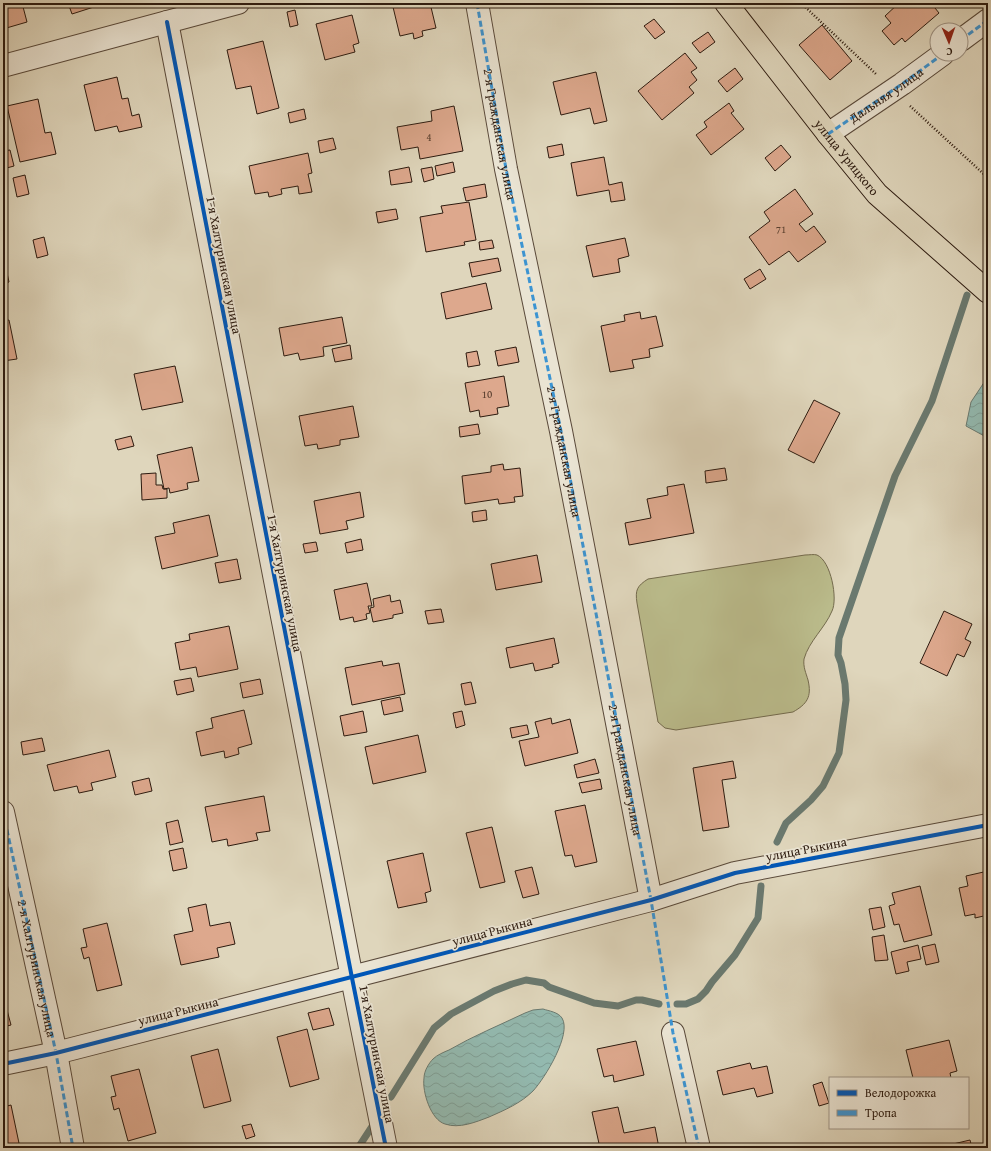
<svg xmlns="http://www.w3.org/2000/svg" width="991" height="1151" viewBox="0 0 991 1151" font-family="'Gentium Book Plus',serif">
  <defs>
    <pattern id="water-waves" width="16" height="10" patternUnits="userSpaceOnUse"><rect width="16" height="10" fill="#93b9af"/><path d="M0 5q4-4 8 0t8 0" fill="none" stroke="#7f9e95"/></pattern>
  </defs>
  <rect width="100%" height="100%" fill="#dfd6bc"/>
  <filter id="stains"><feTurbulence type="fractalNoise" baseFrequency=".005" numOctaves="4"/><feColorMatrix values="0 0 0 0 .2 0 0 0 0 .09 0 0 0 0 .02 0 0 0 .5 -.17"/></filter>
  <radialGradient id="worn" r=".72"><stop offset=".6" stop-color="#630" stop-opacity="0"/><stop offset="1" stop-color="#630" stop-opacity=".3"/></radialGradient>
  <path fill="#babb8b" stroke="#736a4d" d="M805,555C809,555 814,554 817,555C831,561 838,599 832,611C825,628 809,641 804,659C803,667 806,673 808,680C812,697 807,704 793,712L676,730L665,728L658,722L637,603C635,590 637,586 648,579Z"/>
  <path fill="url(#water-waves)" stroke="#6a796f" d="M985,381L988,382V438L966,426L971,402Z
    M543,1009C549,1011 558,1012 562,1018C572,1034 545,1078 533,1091C521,1103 505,1110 489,1117C476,1122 459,1129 445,1124C431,1120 422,1092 424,1078C424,1071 429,1063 433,1059C437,1055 444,1052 449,1050C473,1036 500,1025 525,1013L533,1010Z"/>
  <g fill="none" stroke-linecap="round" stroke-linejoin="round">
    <path stroke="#6a796f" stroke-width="7" d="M777,842L786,823L811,800L823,786L839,753L846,700L845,684L841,663L838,655L839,638L895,476L932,401L967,295
      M677,1004H686L698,999L706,991L712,982L735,955L758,918L761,886
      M391,1097L434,1028L451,1014L494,991L512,984L526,980L544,983L549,987L594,1003L618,1006L636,1000H642L659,1004
      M358,1148L373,1125"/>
  </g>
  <path fill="#dda88d" stroke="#2c1a0f" d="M3,3H22L27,22L3,29Z
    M68,3H99L100,5L72,14Z
    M111,3H126L112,7Z
    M409,3H430L436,28L422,31L423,36L414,39L413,33L400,36L393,7Z
    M899,3H931L939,13L905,42L902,38L894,45L882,31L891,23L885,16Z
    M295,10L298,25L290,27L287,12Z
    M352,15L359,43L353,45L355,52L325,60L316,24Z
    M654,19L665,32L655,39L644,26Z
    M822,25L852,61L830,80L799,45Z
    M708,32L715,42L700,53L692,43Z
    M263,41L279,108L257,114L251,86L236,89L227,50Z
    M685,53L697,68L691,72L697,80L689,87L694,93L662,120L638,91Z
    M735,68L743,79L727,92L718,81Z
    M596,72L607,121L594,124L590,108L561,115L553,82Z
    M117,77L122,99L128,98L132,116L139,114L142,127L119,132L117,126L95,131L84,85Z
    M38,99L45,133L51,132L56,154L20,162L7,106Z
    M729,103L734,111L731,113L744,129L711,155L696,135L707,127L704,122Z
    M454,106L463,151L420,159L418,147L401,150L397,127L432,121L431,111Z
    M304,109L306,119L290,123L288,113Z
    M333,138L336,149L320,153L318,141Z
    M562,144L564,155L549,158L547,147Z
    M781,145L791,157L775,171L765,158Z
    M10,150L14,166L3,169V151Z
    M308,153L312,173L308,174L312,192L299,194L298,186L281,189L282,194L269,197L268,192L255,194L249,166Z
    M604,157L609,185L622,182L625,200L611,202L609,190L577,196L571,163Z
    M453,162L455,172L437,176L435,166Z
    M409,167L412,182L391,185L389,171Z
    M432,167L434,179L424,182L421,169Z
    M25,175L29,194L17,197L13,178Z
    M485,184L487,197L466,201L463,188Z
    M795,189L813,214L799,224L806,232L814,226L826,242L798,262L789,251L769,265L749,237L770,221L764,212Z
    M469,202L476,240L464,242L465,245L426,252L420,217L443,213L441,206Z
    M396,209L398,219L378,223L376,212Z
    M44,237L48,255L37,258L33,240Z
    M625,238L629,256L618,259L620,272L593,277L586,246Z
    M492,240L494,248L480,250L479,242Z
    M3,255L9,282L3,284Z
    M498,258L501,271L472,277L469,263Z
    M760,269L766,279L750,289L744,279Z
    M486,283L492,309L446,319L441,293Z
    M640,312L641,319L656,316L663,346L649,349L650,357L632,360L634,368L610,372L601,326L625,321L624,315Z
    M342,317L347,343L323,347L324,356L300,360L298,353L284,356L279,328Z
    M9,320L17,359L3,361V321Z
    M350,345L352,359L335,362L332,349Z
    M516,347L519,362L498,366L495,351Z
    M477,351L480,365L468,367L466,353Z
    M175,366L183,402L142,410L134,374Z
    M504,376L509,406L497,408L498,414L480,417L479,410L470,412L465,383Z
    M814,400L840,413L814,463L788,450Z
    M353,406L359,437L340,440V445L318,449L317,444L305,446L299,416Z
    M478,424L480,434L460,437L459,427Z
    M131,436L134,446L118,450L115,440Z
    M192,447L199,481L187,483L188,489L170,493L169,488L164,489L157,455Z
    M503,464L504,470L520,468L523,496L514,497L515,502L499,504L498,499L465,504L462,476L491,472V466Z
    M725,468L727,480L706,483L705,471Z
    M156,473V485H162L163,489H167V498L142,500L141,474Z
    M684,484L694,533L629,545L625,523L651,518L647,499L668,495L667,487Z
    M360,492L364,517L346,521L348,529L320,534L314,501Z
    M486,510L487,520L473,522L472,512Z
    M209,515L218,556L162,569L155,537L175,533L173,523Z
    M361,539L363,550L347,553L345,543Z
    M316,542L318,551L305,553L303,544Z
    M537,555L542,582L496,590L491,564Z
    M237,559L241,579L219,583L215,563Z
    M367,583L372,606H368L370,613L366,614L367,619L354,622L353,617L340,620L334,590Z
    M390,595L391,602L400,600L403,613L393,615V618L373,622L370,608L374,607L373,599Z
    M441,609L444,622L428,624L425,611Z
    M944,611L972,624L965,639L971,642L964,657L957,654L947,676L920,663Z
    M229,626L238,669L198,677L196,667L180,670L175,643L190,640L189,634Z
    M554,638L559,663L552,665L553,667L535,671L533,663L510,668L506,648Z
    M382,661L383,666L399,663L405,694L352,705L345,668Z
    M191,678L194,691L177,695L174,681Z
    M260,679L263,694L243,698L240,683Z
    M471,682L476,703L465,705L461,684Z
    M400,697L403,711L384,715L381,701Z
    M244,710L252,744L238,748L239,754L225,758L224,751L201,756L196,732L213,728L211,718Z
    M363,711L367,732L344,736L340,716Z
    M462,711L465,725L456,728L453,713Z
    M551,718L552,724L570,719L578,753L525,766L519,741L539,737L535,722Z
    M527,725L529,734L512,738L510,728Z
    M418,735L426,772L373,784L365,747Z
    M42,738L45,751L23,755L21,742Z
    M109,750L116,777L91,783L93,790L79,793L77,786L54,791L47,765Z
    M595,759L599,773L577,778L574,765Z
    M733,761L736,778L722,780L729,827L703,831L693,768Z
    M149,778L152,791L135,795L132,782Z
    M600,779L602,789L582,793L579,783Z
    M264,796L270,831L256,833L258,840L228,846L227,839L212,842L205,807Z
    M585,805L597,862L575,867L572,855L565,856L555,811Z
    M178,820L183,842L170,845L166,823Z
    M492,827L505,882L480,888L466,833Z
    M183,848L187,868L173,871L169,851Z
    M423,853L431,891L425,893L427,902L398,908L387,861Z
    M532,867L539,894L523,898L515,871Z
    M988,871V915L975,918V914L965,916L959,888L968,886L966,876Z
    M920,886L932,935L904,942L899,924L894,925L889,906L895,904L892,893Z
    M206,904L210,926L230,922L235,944L217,948L219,957L181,965L174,935L193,931L188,908Z
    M881,907L885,927L873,930L869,909Z
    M107,923L122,985L97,991L89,957L84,959L81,948L87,947L83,929Z
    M884,935L888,960L875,961L872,937Z
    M935,944L939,962L926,965L922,947Z
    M918,945L921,959L907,962L909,971L896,974L891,952Z
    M329,1008L334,1025L313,1030L308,1013Z
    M7,1010L11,1025L3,1027V1011Z
    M307,1029L319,1079L290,1087L277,1037Z
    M949,1040L957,1071L950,1073L951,1078H913L906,1050Z
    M636,1041L644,1075L614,1082L613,1075L604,1077L597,1049Z
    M218,1049L231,1101L204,1108L191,1056Z
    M750,1063L752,1069L767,1066L773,1093L757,1097L754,1088L723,1095L717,1071Z
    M139,1069L156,1133L128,1141L119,1108L114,1110L111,1097L116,1096L111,1076Z
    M822,1082L829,1103L819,1106L813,1085Z
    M11,1105L20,1148H3V1107Z
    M618,1107L624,1133L655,1127L659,1148H600L592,1112Z
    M251,1124L255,1136L246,1139L242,1126Z
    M970,1140L972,1148H936Z"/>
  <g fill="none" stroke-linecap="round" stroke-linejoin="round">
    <defs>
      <g id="minor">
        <path id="s1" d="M477,3L506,169L561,431L651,900"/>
        <path d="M167,22L352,978L386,1148"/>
        <path d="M961,40L988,20"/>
        <path d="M3,66L238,3"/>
        <path id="s2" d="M828,134L902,84L943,54"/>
        <path d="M3,812L56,1053L73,1148"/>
        <path d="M673,1033L699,1148"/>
        <path d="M3,1064L56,1053L651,900L735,873L988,825"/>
      </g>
      <g id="major">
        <path id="s3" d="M726,3L828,134L877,194L988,292"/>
      </g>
    </defs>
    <use href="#minor" stroke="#59493a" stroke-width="24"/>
    <use href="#major" stroke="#2c1a0f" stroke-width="24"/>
    <path stroke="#2c1a0f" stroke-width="2.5" stroke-dasharray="1 2" stroke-linecap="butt" d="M801,3L876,74
      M910,106L988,178"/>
    <use href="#minor" stroke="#eae4d3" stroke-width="22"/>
    <use href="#major" stroke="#dfd6bc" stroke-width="22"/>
    <g stroke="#3c94d2" stroke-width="3" stroke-dasharray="6 3" stroke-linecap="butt">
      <path d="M477,3L506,169L561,431L651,900L673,1033L699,1148"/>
      <path d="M961,40L988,20"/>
      <path d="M828,134L902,84L943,54"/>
      <path id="s4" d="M3,812L56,1053L73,1148"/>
    </g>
    <defs>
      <path id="cycleway" d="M167,22L352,978L386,1148
        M3,1064L56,1053L651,900L735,873L988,825"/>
    </defs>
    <use href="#cycleway" stroke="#eae4d3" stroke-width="6"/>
    <use href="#cycleway" stroke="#0057b8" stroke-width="4"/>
  </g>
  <g text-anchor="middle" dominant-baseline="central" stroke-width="3.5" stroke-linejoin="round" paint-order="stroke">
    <g font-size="11" fill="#583e2e">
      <text x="429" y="137">4</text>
      <text x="781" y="229">71</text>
      <text x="487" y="394">10</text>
    </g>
    <g font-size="13" fill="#2c1a0f" stroke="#eae4d3">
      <text stroke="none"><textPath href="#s2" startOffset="70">Дальняя улица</textPath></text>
      <text stroke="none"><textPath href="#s1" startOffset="133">2-я Гражданская улица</textPath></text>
      <text stroke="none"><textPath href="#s3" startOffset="196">улица Урицкого</textPath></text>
      <text transform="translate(224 265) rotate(79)">1-я Халтуринская улица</text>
      <text stroke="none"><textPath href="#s1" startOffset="457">2-я Гражданская улица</textPath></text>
      <text transform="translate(285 583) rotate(79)">1-я Халтуринская улица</text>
      <text stroke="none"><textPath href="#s1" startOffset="781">2-я Гражданская улица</textPath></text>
      <text transform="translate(806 849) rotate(-11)">улица Рыкина</text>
      <text transform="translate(492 931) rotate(-15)">улица Рыкина</text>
      <text stroke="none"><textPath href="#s4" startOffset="160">2-я Халтуринская улица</textPath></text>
      <text transform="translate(178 1011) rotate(-14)">улица Рыкина</text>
      <text transform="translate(377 1054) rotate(79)">1-я Халтуринская улица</text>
    </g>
  </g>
  <rect width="991" height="1151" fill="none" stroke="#dfd6bc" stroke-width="16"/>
  <rect x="4" y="4" width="983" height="1143" fill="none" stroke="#2c1a0f" stroke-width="2"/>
  <rect x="8" y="8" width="975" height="1135" fill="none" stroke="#2c1a0f"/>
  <rect x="829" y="1077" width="140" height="52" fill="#eae4d3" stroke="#9e9385"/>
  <rect x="837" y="1090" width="20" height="6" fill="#0057b8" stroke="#9e9385"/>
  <text x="865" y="1097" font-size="12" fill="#2c1a0f">Велодорожка</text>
  <rect x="837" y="1110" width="20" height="6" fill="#3c94d2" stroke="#9e9385"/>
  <text x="865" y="1117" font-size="12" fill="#2c1a0f">Тропа</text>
  <g transform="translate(949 42) rotate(178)"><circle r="19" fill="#eae4d3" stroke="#9e9385"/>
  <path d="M0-3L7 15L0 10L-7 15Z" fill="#8f2418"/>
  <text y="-6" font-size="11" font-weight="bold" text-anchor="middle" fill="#2c1a0f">С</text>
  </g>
  <rect width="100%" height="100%" filter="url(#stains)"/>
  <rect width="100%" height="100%" fill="url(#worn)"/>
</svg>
